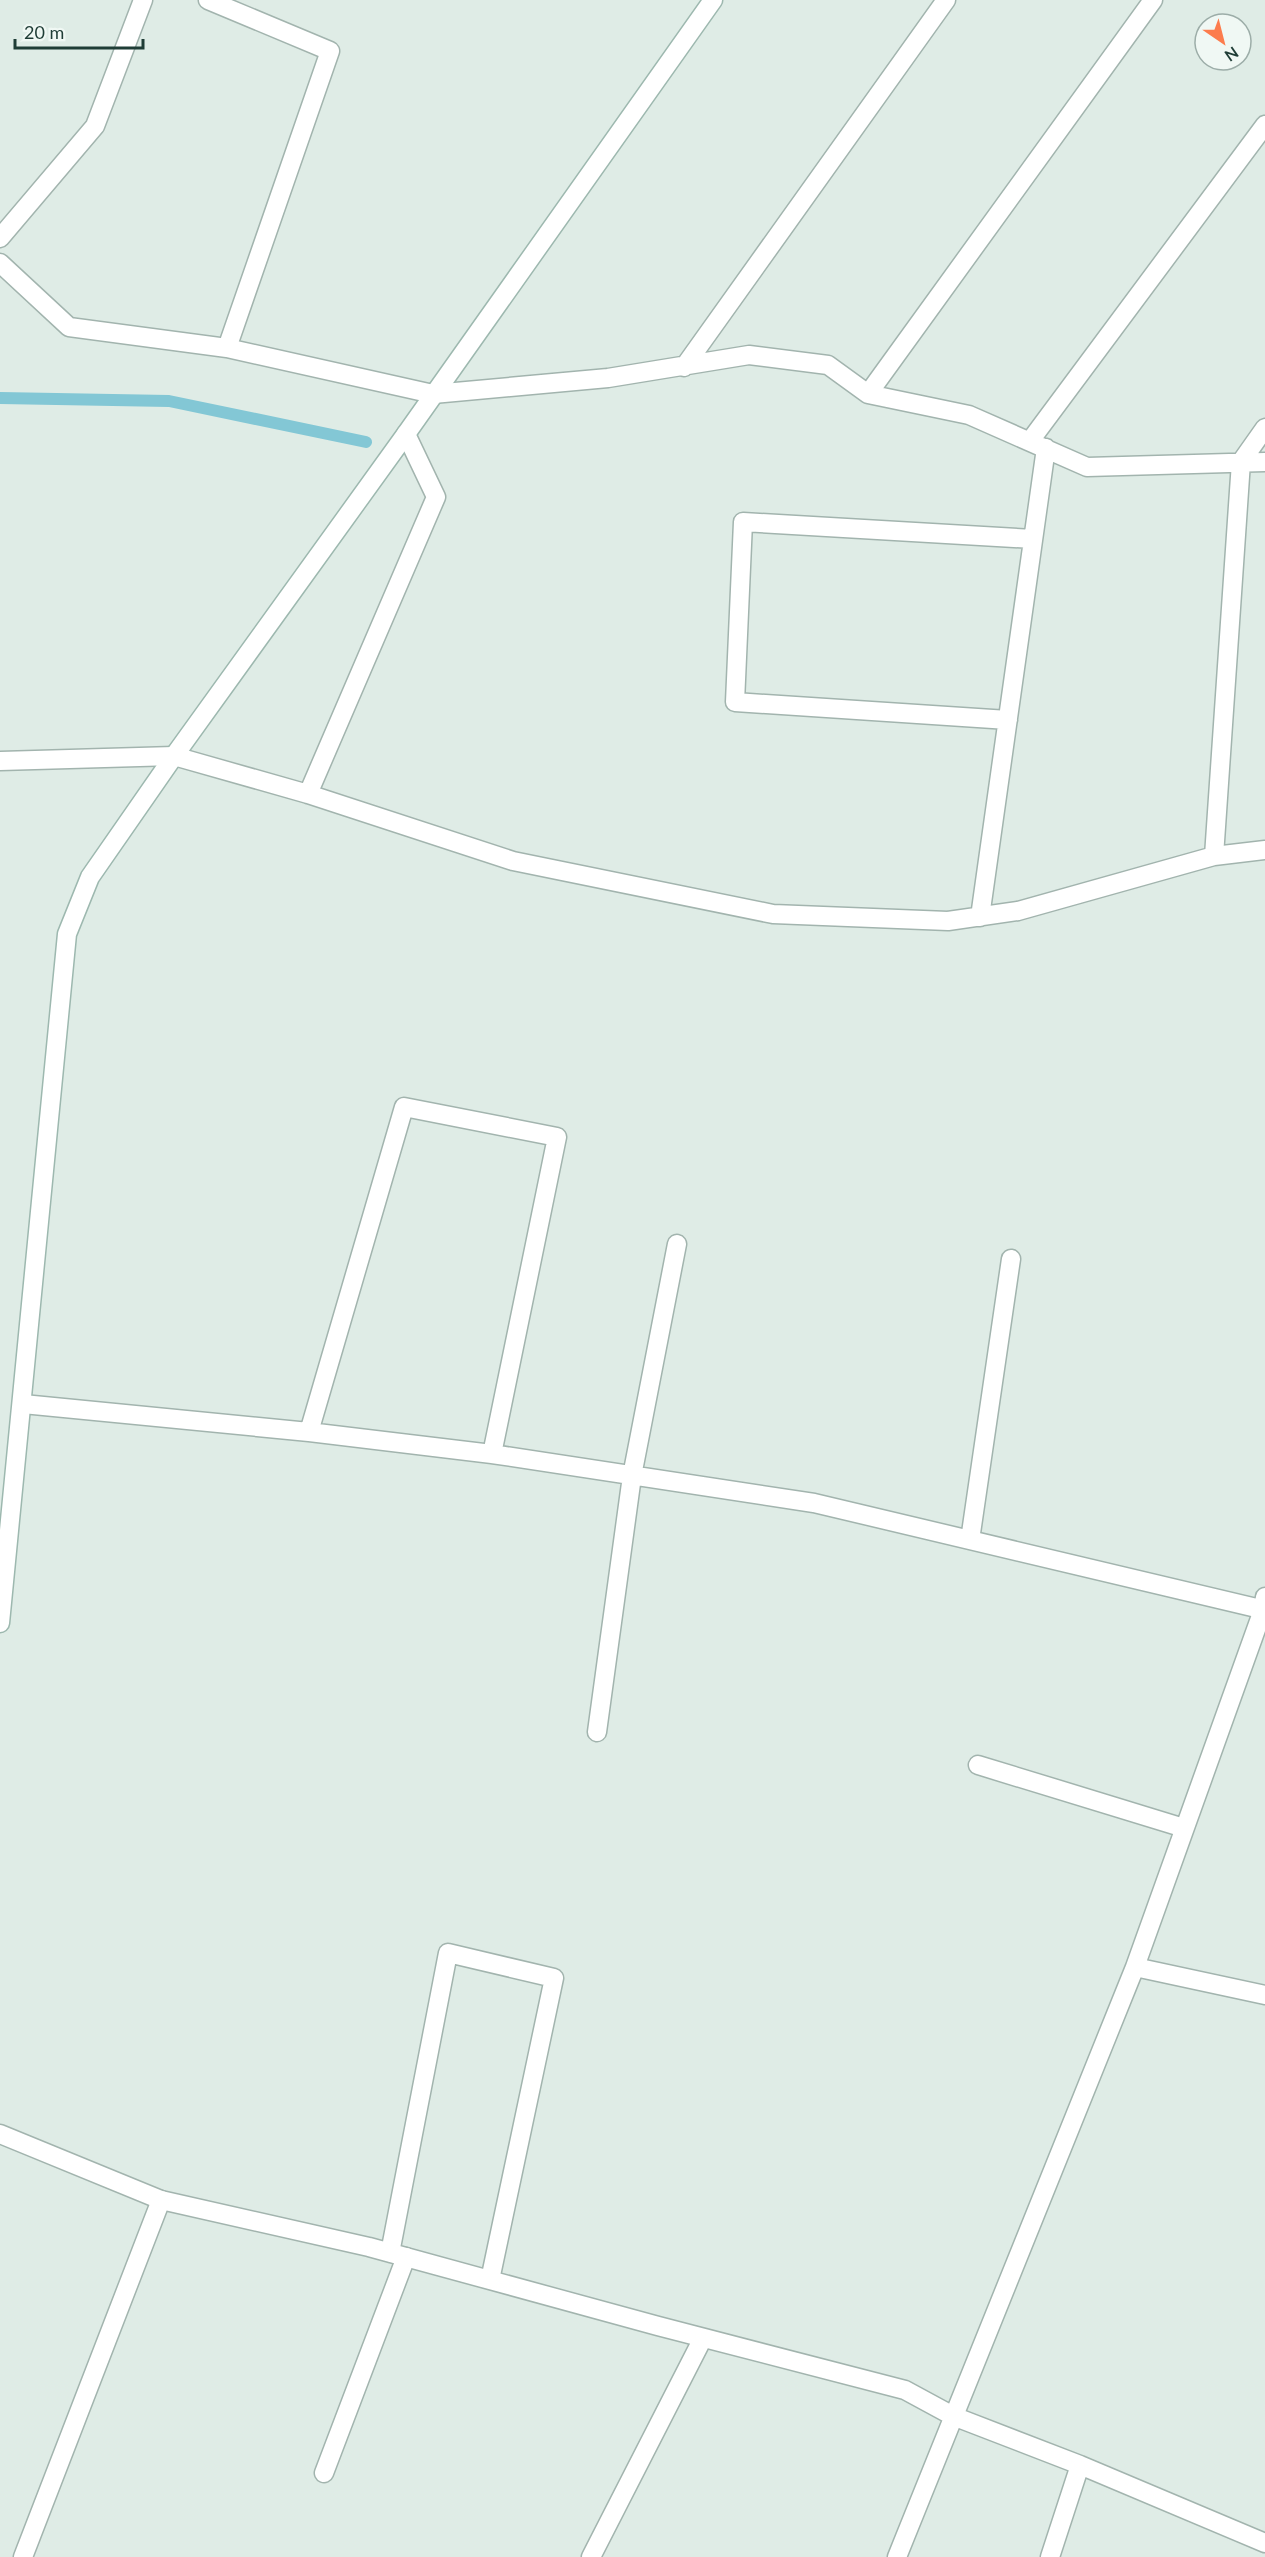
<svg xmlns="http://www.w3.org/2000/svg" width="1265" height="2557" viewBox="0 0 1265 2557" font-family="Lato,sans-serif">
  <rect width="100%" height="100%" fill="#dfece6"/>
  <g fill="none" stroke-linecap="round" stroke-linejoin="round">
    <path stroke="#83c7d5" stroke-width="12" d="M0,398L169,401L366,442"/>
    <defs>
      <path id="lane" d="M324,2473L406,2257
        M23,2557L161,2200"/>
      <path id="street" d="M208,0L330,51L227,348
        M0,238L95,126L143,0
        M0,263L69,327L227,348L433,394L608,378L749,355L828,365L868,394L969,415L1087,467L1265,462
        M684,367L946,0
        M868,394L1153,0
        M1030,441L1265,125
        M1008,720L735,702L743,522L1033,539
        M0,761L174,756L308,794L513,861L773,914L948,921L1018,911L1214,856L1265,850
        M308,794L436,497L406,434
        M1214,856L1241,462L1265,428
        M980,917L1046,448
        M23,1404L309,1432L492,1454L814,1503L1265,1610
        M309,1432L404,1107L557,1137L492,1454
        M970,1540L1011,1259
        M597,1732L632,1476L677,1244
        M978,1765L1184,1828
        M1135,1967L1263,1610L1265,1597
        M0,2134L161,2200L369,2247L658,2326L905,2390L953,2416L1080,2465L1265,2543
        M390,2253L448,1953L554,1978L490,2280
        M591,2557L703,2338
        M897,2557L1135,1967L1265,1995
        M1050,2557L1080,2465"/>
      <path id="secondary" d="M0,1623L67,934L90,877L174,756L406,434L713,0"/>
    </defs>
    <use href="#lane" stroke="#a2b4ae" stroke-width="21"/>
    <use href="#street" stroke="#a2b4ae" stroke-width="21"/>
    <use href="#secondary" stroke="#9db8af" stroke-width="21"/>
    <use href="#lane" stroke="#fff" stroke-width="18"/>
    <use href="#street" stroke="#fff" stroke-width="18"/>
    <use href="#secondary" stroke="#fff" stroke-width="18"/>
  </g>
  <g transform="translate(1223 42) rotate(145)"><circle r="28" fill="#f0f8f4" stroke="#9cada8" stroke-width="1.5"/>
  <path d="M0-4.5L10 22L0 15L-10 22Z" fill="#fc7c4d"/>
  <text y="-9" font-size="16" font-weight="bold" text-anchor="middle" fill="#1f3d36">N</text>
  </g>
  <path d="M15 39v9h128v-9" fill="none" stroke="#1f3d36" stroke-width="3"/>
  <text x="24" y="39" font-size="18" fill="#1f3d36" stroke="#f0f8f4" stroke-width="4.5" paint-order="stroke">20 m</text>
</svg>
